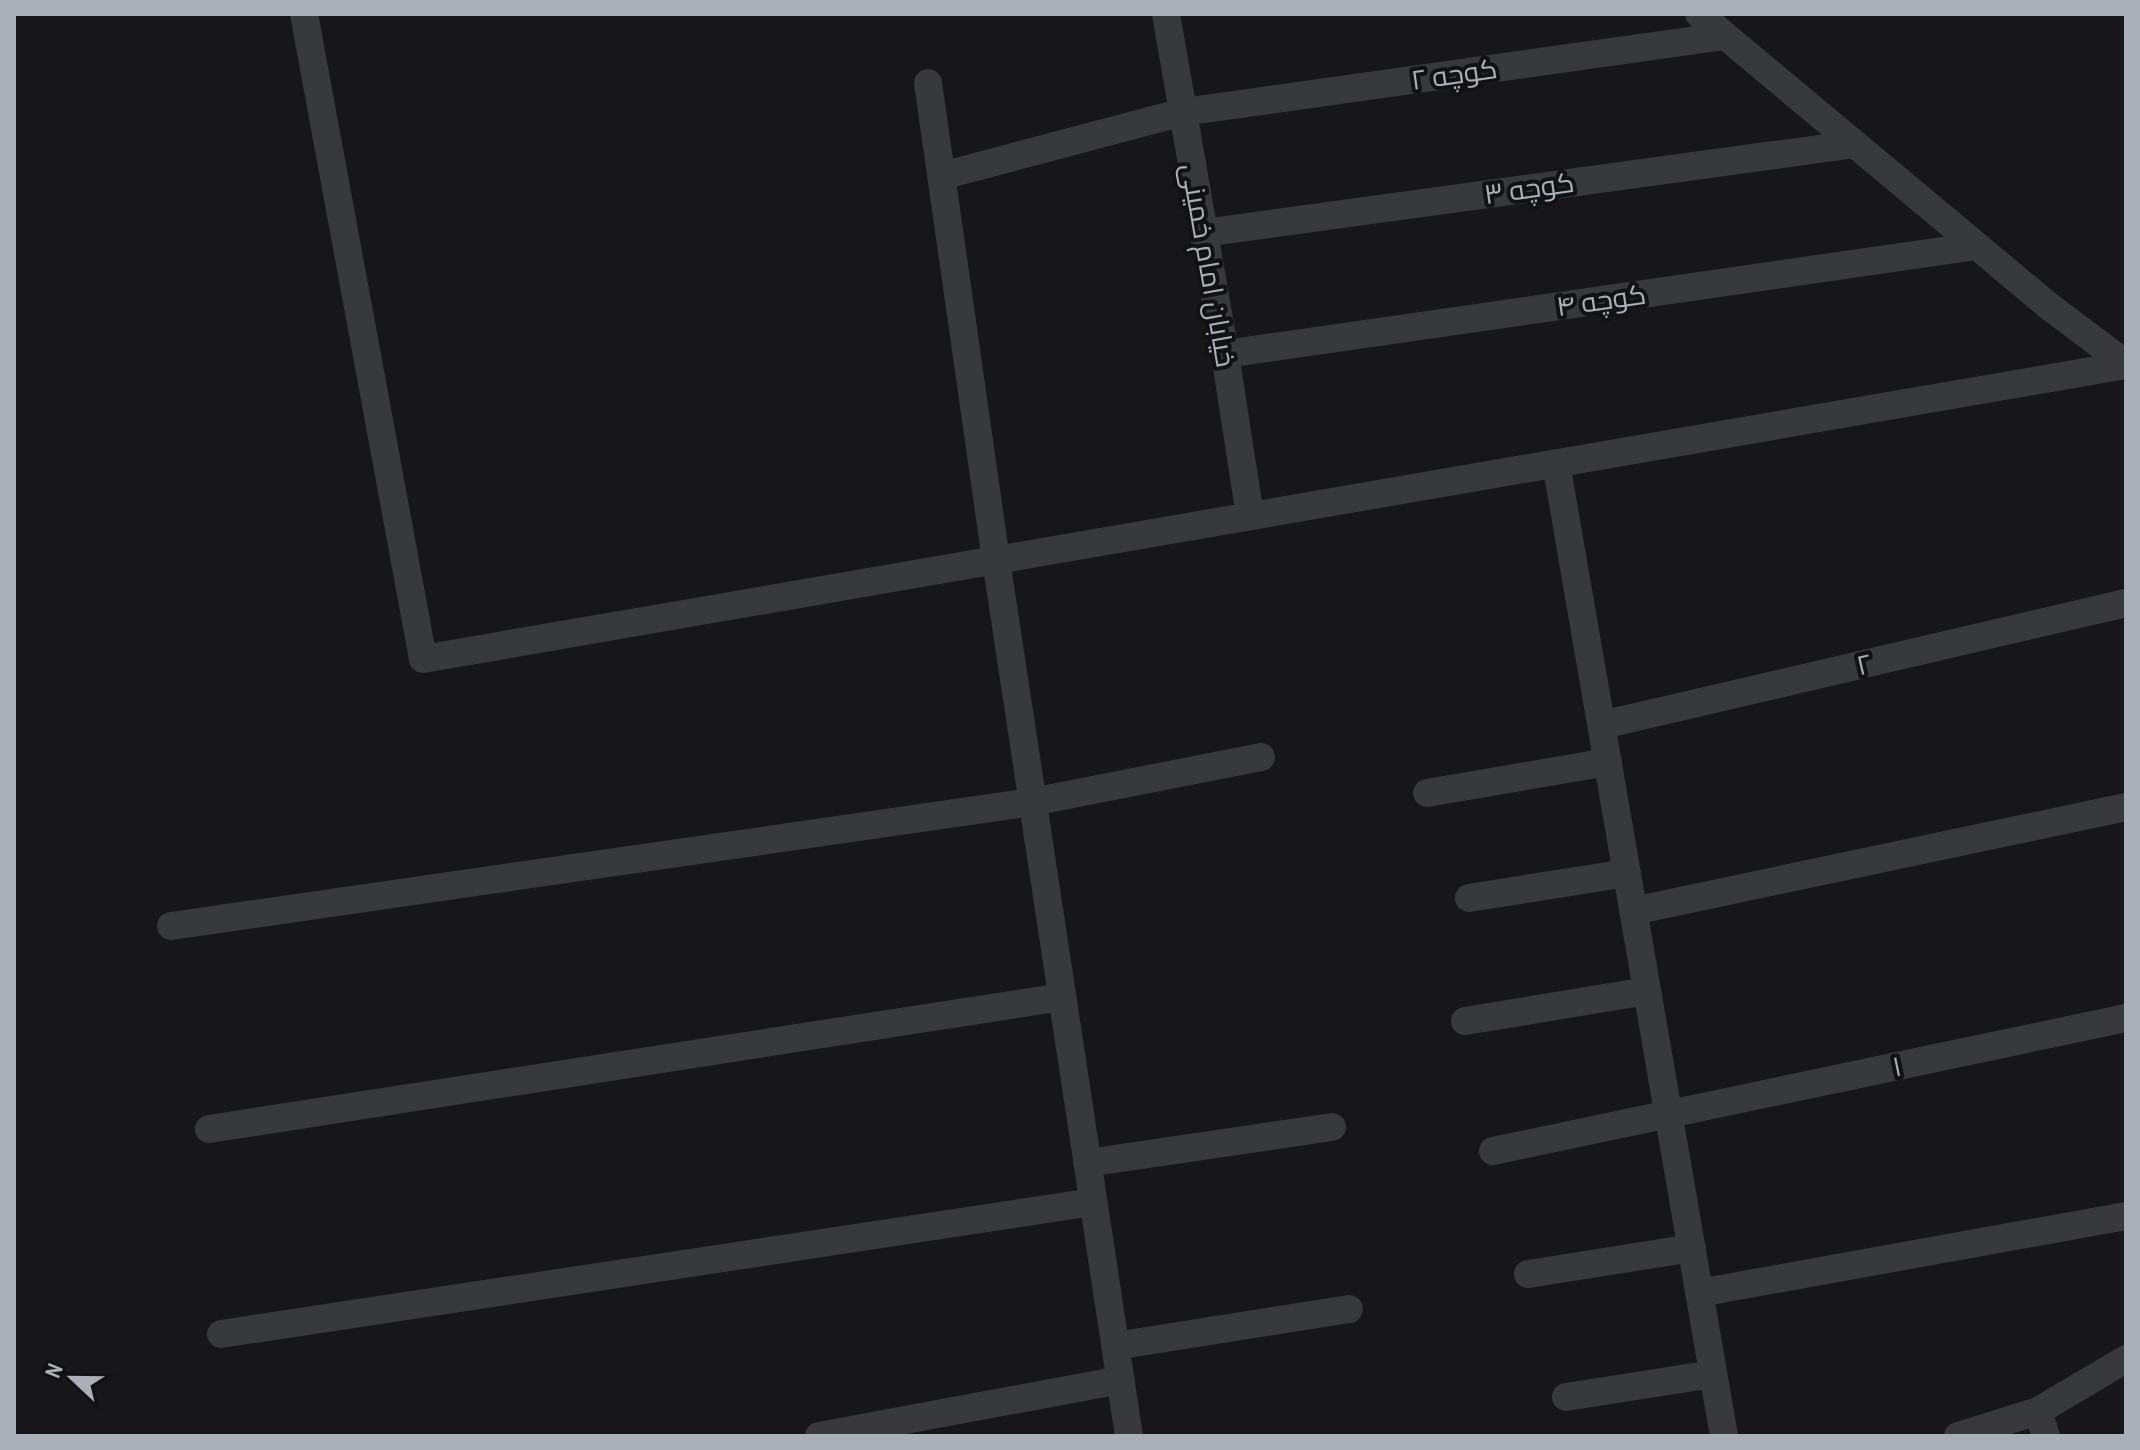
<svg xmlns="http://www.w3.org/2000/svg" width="2140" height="1450" viewBox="0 0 2140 1450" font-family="'Archivo Narrow',Cairo,sans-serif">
  <rect width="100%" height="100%" fill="#171719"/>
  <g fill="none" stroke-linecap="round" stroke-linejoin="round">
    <path stroke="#38393d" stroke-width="28" d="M304,14L423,659L2126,365
      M1166,14L1225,354L1250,516
      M1699,14L2050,307L2126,364
      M928,83L996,560L1129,1436
      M953,173L1183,112L1725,36
      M1204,233L1855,144
      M1225,354L1977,246
      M1556,463L1724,1436
      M1602,725L2126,603
      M1427,793L1608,762
      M1469,898L1627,873
      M1633,911L2126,807
      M171,926L1032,802L1261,757
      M1465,1021L1647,991
      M209,1129L1062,997
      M1493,1151L2126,1018
      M1087,1163L1332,1127
      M1528,1274L1692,1248
      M1699,1293L2126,1216
      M221,1334L1093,1202
      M1115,1346L1349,1309
      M1566,1397L1713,1374
      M2038,1411L2046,1436
      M819,1436L1121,1380
      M1958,1436L2038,1411L2126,1359"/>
  </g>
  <g text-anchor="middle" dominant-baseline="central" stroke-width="8" stroke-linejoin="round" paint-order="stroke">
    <g font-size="28" fill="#abafb7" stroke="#121214">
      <text transform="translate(1454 74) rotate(-8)">کوچه ۲</text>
      <text transform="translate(1529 188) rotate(-8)">کوچه ۳</text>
      <text transform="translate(1209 265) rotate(80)">خیابان امام خمینی</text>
      <text transform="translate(1601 300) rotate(-8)">کوچه ۴</text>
      <text transform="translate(1864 664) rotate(-13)">۲</text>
      <text transform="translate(1897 1066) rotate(-12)">۱</text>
    </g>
  </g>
  <rect width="2140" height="1450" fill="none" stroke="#abafb7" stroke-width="32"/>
  <g transform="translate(72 1378) rotate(292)" stroke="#121214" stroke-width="6" paint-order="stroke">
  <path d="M0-6L14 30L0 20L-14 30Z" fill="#abafb7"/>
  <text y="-12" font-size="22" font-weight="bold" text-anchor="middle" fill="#abafb7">N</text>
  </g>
</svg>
